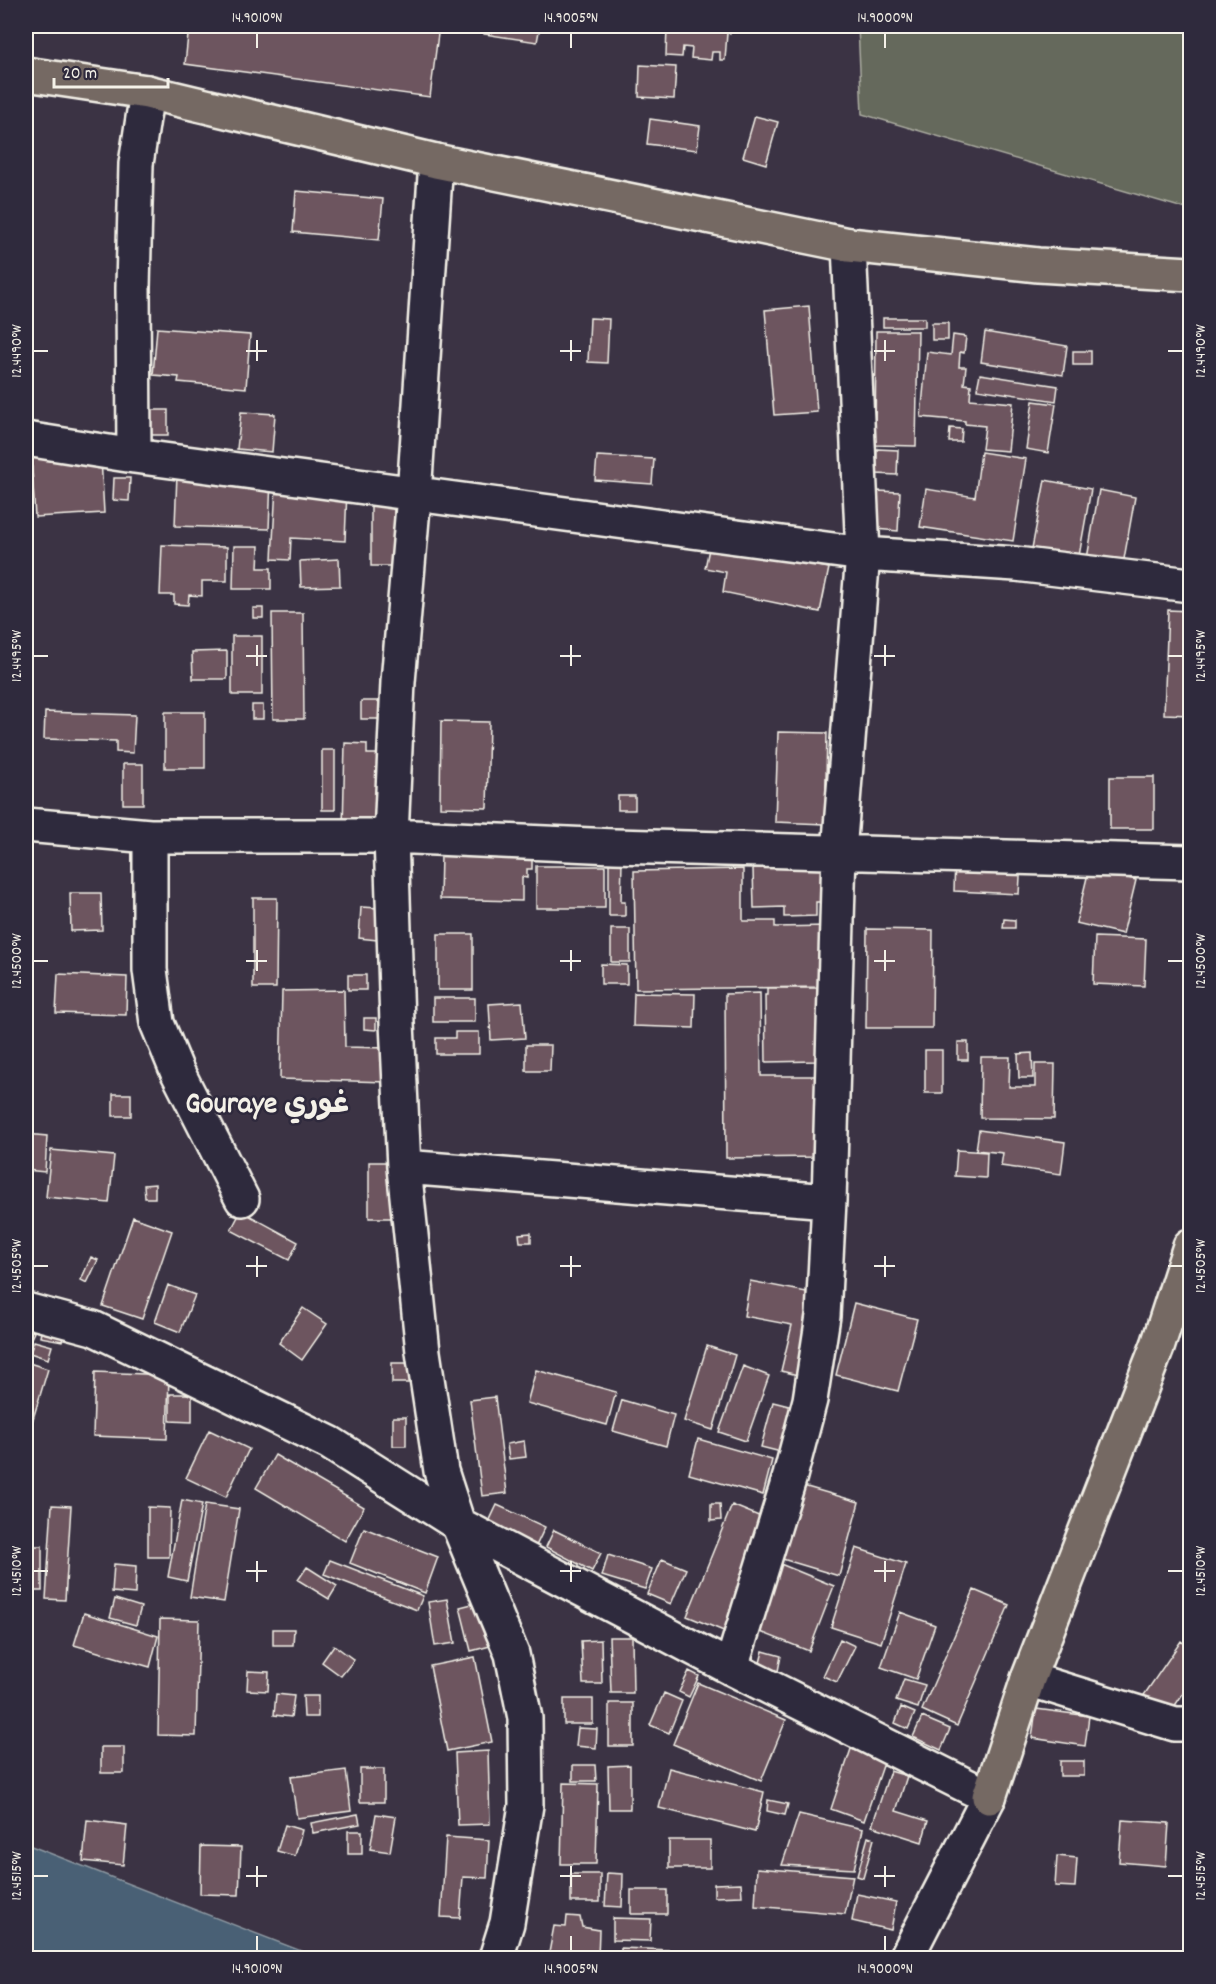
<svg xmlns="http://www.w3.org/2000/svg" width="1216" height="1984" viewBox="0 0 1216 1984" font-family="Dekko,'Playpen Sans Arabic',sans-serif">
  <rect width="100%" height="100%" fill="#3b3344"/>
  <filter id="ink" filterUnits="userSpaceOnUse"><feTurbulence type="fractalNoise" baseFrequency=".0167" numOctaves="2"/><feDisplacementMap in="SourceGraphic" scale="12" xChannelSelector="R" yChannelSelector="G"/><feConvolveMatrix kernelMatrix="1 2 1 2 8 2 1 2 1" color-interpolation-filters="sRGB"/></filter>
  <g filter="url(#ink)">
    <path fill="#65695b" stroke="#acada2" stroke-width="1.5" d="M858,26H1190V210L862,114Z"/>
    <path fill="#4a6075" stroke="#8e9aa3" stroke-width="1.5" d="M26,1844L319,1958H26Z"/>
    <path fill="#6d555f" stroke="#f4f1e8" stroke-width="1.5" d="M189,26H439L430,97L185,64Z
      M486,26H540L537,42L484,34Z
      M691,26H731L730,33H727L725,60H720V52H712L711,60L691,58L692,48L683,47L682,57L666,56L667,27L691,28Z
      M640,65L676,67L674,99L639,97Z
      M755,116L778,122L766,164L743,157Z
      M650,119L700,126L697,150L647,144Z
      M296,191L383,199L379,240L293,232Z
      M809,306L817,412L774,415L765,310Z
      M590,318L609,319L607,363L588,362Z
      M883,318H925V327H883Z
      M932,323H948V340H932Z
      M157,328L250,335L246,388L178,382L179,377L153,375Z
      M876,331H918L916,446L875,445Z
      M985,332L1067,346L1063,375L981,362Z
      M953,335L966,337L964,353L960,352L959,367H966L964,384L971,385L970,399L1013,403L1008,451L982,449L985,426L965,424V421L921,417L927,352L951,355Z
      M1073,351H1091V365H1073Z
      M980,374L1058,386L1056,401L977,389Z
      M1033,401L1056,404L1048,453L1026,449Z
      M148,410H168V435H148Z
      M241,412L275,414L272,452L237,449Z
      M950,428L962,429L961,442H949Z
      M877,449L898,450L897,475L876,474Z
      M981,452L1026,459L1013,541L920,527L926,489L975,497Z
      M31,453L101,458L104,513L35,517Z
      M597,456L654,459L652,484L595,480Z
      M177,474L271,478L269,529L175,526Z
      M114,478H130L129,501L113,500Z
      M1045,480L1091,489L1077,567L1030,559Z
      M276,486L347,490L345,541L291,538L290,560L272,559Z
      M1099,490L1135,497L1121,576L1085,570Z
      M877,491L900,492L898,531L875,529Z
      M371,504H394L393,566H371Z
      M710,544L829,568L820,612L723,592L726,572L705,568Z
      M162,545L227,547V581H202V596L189,595L188,605L174,604V595H160Z
      M234,546H259L258,568H271V589H233Z
      M339,559L340,586L301,587L300,561Z
      M253,608H263V618H253Z
      M1168,610L1190,611V715L1164,714Z
      M272,613H303L304,719H273Z
      M232,636H262V695H232Z
      M227,651V679H193L192,652Z
      M361,701H379V719H361Z
      M252,705H263V719H252Z
      M45,712L135,715L133,753L116,752V741L44,739Z
      M165,712H205V768H165Z
      M441,721L489,722L487,808L440,807Z
      M778,732L827,733L825,824L775,822Z
      M345,743L367,744V754H386L384,829L343,828Z
      M322,750H335V810H322Z
      M123,764H143V804H123Z
      M1110,777H1154V829H1110Z
      M618,796H635V810H618Z
      M441,855L532,856V869H527V878L522,877V901L440,899Z
      M955,858L1021,860L1019,894L954,891Z
      M609,861H622L621,902H625V916H609Z
      M536,866H605V908H536Z
      M824,867L825,902H816V916L784,917V907L754,908L753,868Z
      M743,869V921H775V927L827,926L828,987L636,989L634,871Z
      M1089,869L1136,880L1123,934L1076,923Z
      M70,893H101L102,930L71,931Z
      M253,898H277L276,988H253Z
      M361,907L379,908L377,940L359,938Z
      M1004,919L1015,920V928H1003Z
      M611,929H630V962H611Z
      M867,929L933,930L932,1028H866Z
      M438,934H473V990H438Z
      M1095,937L1146,939L1144,986L1093,984Z
      M601,964L627,965V984H601Z
      M58,974L127,977L126,1015L56,1013Z
      M348,975H366V990H348Z
      M767,988H827L817,1061L766,1062L765,995H767Z
      M344,990L345,1047L389,1048L388,1082L280,1079L282,991Z
      M634,993L695,994L694,1028L633,1026Z
      M760,993L761,1076H820L821,1157L726,1158L725,994Z
      M433,998H475V1022H433Z
      M522,1002L525,1038L491,1040L489,1004Z
      M364,1018H376V1030L364,1029Z
      M455,1032H479V1054H436V1038H455Z
      M958,1042H968V1060H958Z
      M526,1045H551L550,1071H526Z
      M925,1050H942V1093H925Z
      M1032,1053L1033,1078H1019L1018,1054Z
      M981,1057H1010L1009,1087H1035V1064H1055L1054,1119L980,1118Z
      M113,1094H131V1116H113Z
      M979,1130L1065,1142L1061,1174L1001,1166L1003,1153L976,1150Z
      M26,1134L47,1136L45,1172L26,1170Z
      M51,1150L114,1156L109,1203L46,1197Z
      M957,1150L987,1152L986,1178L955,1176Z
      M369,1162H391V1218H369Z
      M155,1184V1198H145L144,1185Z
      M241,1211L298,1242L289,1260L231,1230Z
      M133,1217L172,1231L142,1319L103,1306Z
      M531,1233V1242H520L519,1234Z
      M91,1257L98,1260L87,1283L81,1280Z
      M750,1281L817,1294L802,1376L781,1371L792,1325L744,1316Z
      M168,1285L195,1295L180,1332L155,1322Z
      M854,1303L917,1319L898,1391L836,1375Z
      M303,1308L327,1324L302,1360L279,1343Z
      M42,1327L65,1331L62,1341L40,1337Z
      M26,1329L34,1332L26,1349Z
      M34,1341L52,1346L48,1359L30,1353Z
      M707,1346L735,1355L713,1430L684,1421Z
      M26,1362L48,1369L26,1442Z
      M392,1363H411V1383H392Z
      M743,1366L769,1376L746,1441L719,1432Z
      M536,1370L616,1392L607,1425L527,1403Z
      M95,1372L169,1375L167,1439L93,1436Z
      M170,1394H192V1422L170,1421Z
      M495,1397L507,1493L482,1496L470,1400Z
      M622,1400L674,1415L666,1446L613,1431Z
      M773,1402L801,1409L789,1454L761,1447Z
      M393,1417H406V1446H393Z
      M209,1430L249,1449L226,1497L186,1478Z
      M698,1439L772,1460L763,1495L689,1474Z
      M524,1441L526,1457L509,1459L507,1444Z
      M275,1455L364,1507L345,1541L256,1488Z
      M800,1485L859,1502L839,1576L779,1558Z
      M182,1500L202,1504L187,1581L168,1577Z
      M205,1504L239,1509L224,1602L190,1597Z
      M711,1504H720L721,1520L711,1521Z
      M52,1505L71,1506L65,1600L46,1599Z
      M497,1505L545,1527L536,1546L488,1524Z
      M732,1505L771,1521L726,1632L687,1616Z
      M148,1507L170,1508L169,1557H148Z
      M364,1528L438,1557L425,1593L350,1563Z
      M554,1530L601,1553L592,1571L546,1547Z
      M28,1546H42V1591H27Z
      M856,1548L906,1564L881,1643L831,1627Z
      M608,1555L652,1569L645,1589L602,1576Z
      M662,1559L686,1569L671,1604L647,1594Z
      M330,1560L423,1596L417,1610L324,1574Z
      M778,1563L834,1586L809,1651L753,1629Z
      M114,1564L136,1566L135,1594L112,1592Z
      M307,1567L337,1586L329,1599L298,1580Z
      M974,1590L1009,1605L957,1726L922,1710Z
      M115,1599L141,1607L136,1625L110,1618Z
      M447,1599L455,1643L435,1646L428,1602Z
      M484,1601L494,1645L471,1651L460,1607Z
      M900,1612L935,1625L916,1679L881,1667Z
      M84,1613L158,1636L150,1667L74,1645Z
      M160,1619L199,1620L196,1736L158,1735Z
      M273,1629H294L293,1645H273Z
      M609,1637H632L633,1693H611Z
      M840,1639L855,1646L837,1682L823,1676Z
      M601,1640L602,1684H583L581,1641Z
      M1181,1641L1190,1648V1683L1168,1716L1142,1698Z
      M334,1645L354,1660L341,1676L322,1662Z
      M763,1651L781,1656L778,1671L759,1667Z
      M475,1657L492,1742L447,1751L430,1666Z
      M248,1671L269,1672L268,1691L247,1690Z
      M689,1671L699,1676L689,1697L679,1692Z
      M904,1679L925,1685L918,1708L896,1701Z
      M698,1683L786,1720L761,1781L673,1744Z
      M664,1693L682,1701L669,1733L650,1725Z
      M276,1694L294,1696L291,1717L274,1715Z
      M303,1696H318V1717H304Z
      M564,1699H593V1724H564Z
      M609,1703H633V1746H609Z
      M901,1707L915,1713L908,1729L895,1723Z
      M1036,1709L1089,1716L1085,1746L1032,1738Z
      M922,1717L950,1729L941,1750L913,1737Z
      M578,1728L597,1729L596,1748L576,1746Z
      M101,1747H124V1773H101Z
      M851,1749L885,1760L864,1821L831,1809Z
      M488,1751L490,1824L458,1825L455,1753Z
      M1060,1761H1084V1776H1060Z
      M573,1765H595L596,1781H573Z
      M630,1765V1809H609L608,1766Z
      M669,1768L764,1792L755,1832L659,1808Z
      M360,1769H384V1802H360Z
      M346,1770L351,1811L297,1818L291,1777Z
      M890,1771L907,1776L896,1811L928,1821L922,1842L872,1826Z
      M563,1783L598,1784L596,1864H561Z
      M768,1800L788,1804L785,1815L767,1811Z
      M358,1814L360,1824L313,1833L311,1823Z
      M376,1814L396,1817L390,1852L370,1849Z
      M799,1814L863,1829L854,1869L782,1865Z
      M87,1820L127,1825L123,1865L83,1861Z
      M1122,1820L1169,1823L1166,1866L1119,1862Z
      M285,1825L302,1830L295,1856L277,1851Z
      M348,1831H362V1854H348Z
      M446,1837L489,1840L487,1878L463,1877L460,1918L441,1917Z
      M868,1837L874,1839L863,1878L857,1876Z
      M669,1840H710V1868H669Z
      M201,1846L241,1847L239,1895L200,1894Z
      M1057,1856L1077,1858L1075,1887L1055,1886Z
      M757,1868L853,1876L845,1914L755,1906Z
      M607,1873L623,1874L622,1907L605,1906Z
      M571,1874H600V1902H571Z
      M741,1883L742,1896L714,1897V1884Z
      M631,1890H667V1914H631Z
      M857,1894L896,1902L891,1930L852,1921Z
      M567,1916L580,1917L582,1927L599,1930L598,1958H548L554,1926L566,1927Z
      M613,1918L651,1919L650,1941L613,1940Z
      M621,1948L670,1950V1958H621Z
      M1055,1953L1075,1958H1053Z"/>
    <g fill="none" stroke-linecap="round" stroke-linejoin="round">
      <defs>
        <path id="minor" d="M436,161L414,495L398,682L391,836L397,1023L404,1167L423,1352L441,1471L458,1524L512,1654L525,1718L526,1805L507,1923L496,1958
          M26,439L134,456L863,554L1016,564L1190,585
          M134,456L133,288L136,164L147,92
          M26,825L150,836H391L614,846L1190,862
          M150,836V970L157,1023L177,1071L242,1199
          M404,1167L829,1201
          M26,1310L93,1328L330,1443L458,1524L731,1668L989,1797L906,1958
          M731,1668L790,1476L810,1400L823,1316L829,1201L839,852L863,554L849,245
          M1028,1679L1175,1724H1190"/>
        <path id="primary" d="M26,74L147,92L436,161L849,245L1038,265L1190,274
          M989,1797L1028,1679L1158,1345L1190,1246"/>
      </defs>
      <use href="#minor" stroke="#f4f1e8" stroke-width="38"/>
      <use href="#primary" stroke="#f4f1e8" stroke-width="38"/>
      <use href="#minor" stroke="#2f2a3d" stroke-width="33"/>
      <use href="#primary" stroke="#756964" stroke-width="33"/>
    </g>
  </g>
  <path fill="none" stroke="#f4f1e8" stroke-width="2" d="M257,33V48M571,33V48M885,33V48M257,340V361M571,340V361M885,340V361M33,351H48M246,351H267M560,351H581M874,351H895M1168,351H1183M257,645V666M571,645V666M885,645V666M33,656H48M246,656H267M560,656H581M874,656H895M1168,656H1183M257,950V971M571,950V971M885,950V971M33,961H48M246,961H267M560,961H581M874,961H895M1168,961H1183M257,1256V1277M571,1256V1277M885,1256V1277M33,1266H48M246,1266H267M560,1266H581M874,1266H895M1168,1266H1183M257,1561V1582M571,1561V1582M885,1561V1582M33,1571H48M246,1571H267M560,1571H581M874,1571H895M1168,1571H1183M257,1866V1887M571,1866V1887M885,1866V1887M33,1876H48M246,1876H267M560,1876H581M874,1876H895M1168,1876H1183M257,1936V1951M571,1936V1951M885,1936V1951"/>
  <g text-anchor="middle" dominant-baseline="central" stroke-width="5" stroke-linejoin="round" paint-order="stroke">
    <g font-size="30" font-weight="bold" fill="#f4f1e8" stroke="#2f2a3d">
      <text x="267" y="1106">Gouraye غوري</text>
    </g>
  </g>
  <rect width="1216" height="1984" fill="none" stroke="#2f2a3d" stroke-width="66"/>
  <path d="M54 78v9h114v-9" fill="none" stroke="#f4f1e8" stroke-width="3"/>
  <text x="63" y="78" font-size="18" fill="#f4f1e8" stroke="#2f2a3d" stroke-width="4.5" paint-order="stroke">20 m</text>
  <rect x="33" y="33" width="1150" height="1918" fill="none" stroke="#f4f1e8" stroke-width="2"/>
  <g font-size="15" text-anchor="middle" fill="#f4f1e8">
    <text x="257" y="22">14.9010°N</text>
    <text x="571" y="22">14.9005°N</text>
    <text x="885" y="22">14.9000°N</text>
    <text transform="translate(1200 351) rotate(-90)" y="5">12.4490°W</text>
    <text transform="translate(16 351) rotate(-90)" y="5">12.4490°W</text>
    <text transform="translate(1200 656) rotate(-90)" y="5">12.4495°W</text>
    <text transform="translate(16 656) rotate(-90)" y="5">12.4495°W</text>
    <text transform="translate(1200 961) rotate(-90)" y="5">12.4500°W</text>
    <text transform="translate(16 961) rotate(-90)" y="5">12.4500°W</text>
    <text transform="translate(1200 1266) rotate(-90)" y="5">12.4505°W</text>
    <text transform="translate(16 1266) rotate(-90)" y="5">12.4505°W</text>
    <text transform="translate(1200 1571) rotate(-90)" y="5">12.4510°W</text>
    <text transform="translate(16 1571) rotate(-90)" y="5">12.4510°W</text>
    <text transform="translate(1200 1876) rotate(-90)" y="5">12.4515°W</text>
    <text transform="translate(16 1876) rotate(-90)" y="5">12.4515°W</text>
    <text x="257" y="1973">14.9010°N</text>
    <text x="571" y="1973">14.9005°N</text>
    <text x="885" y="1973">14.9000°N</text>
  </g>
</svg>
